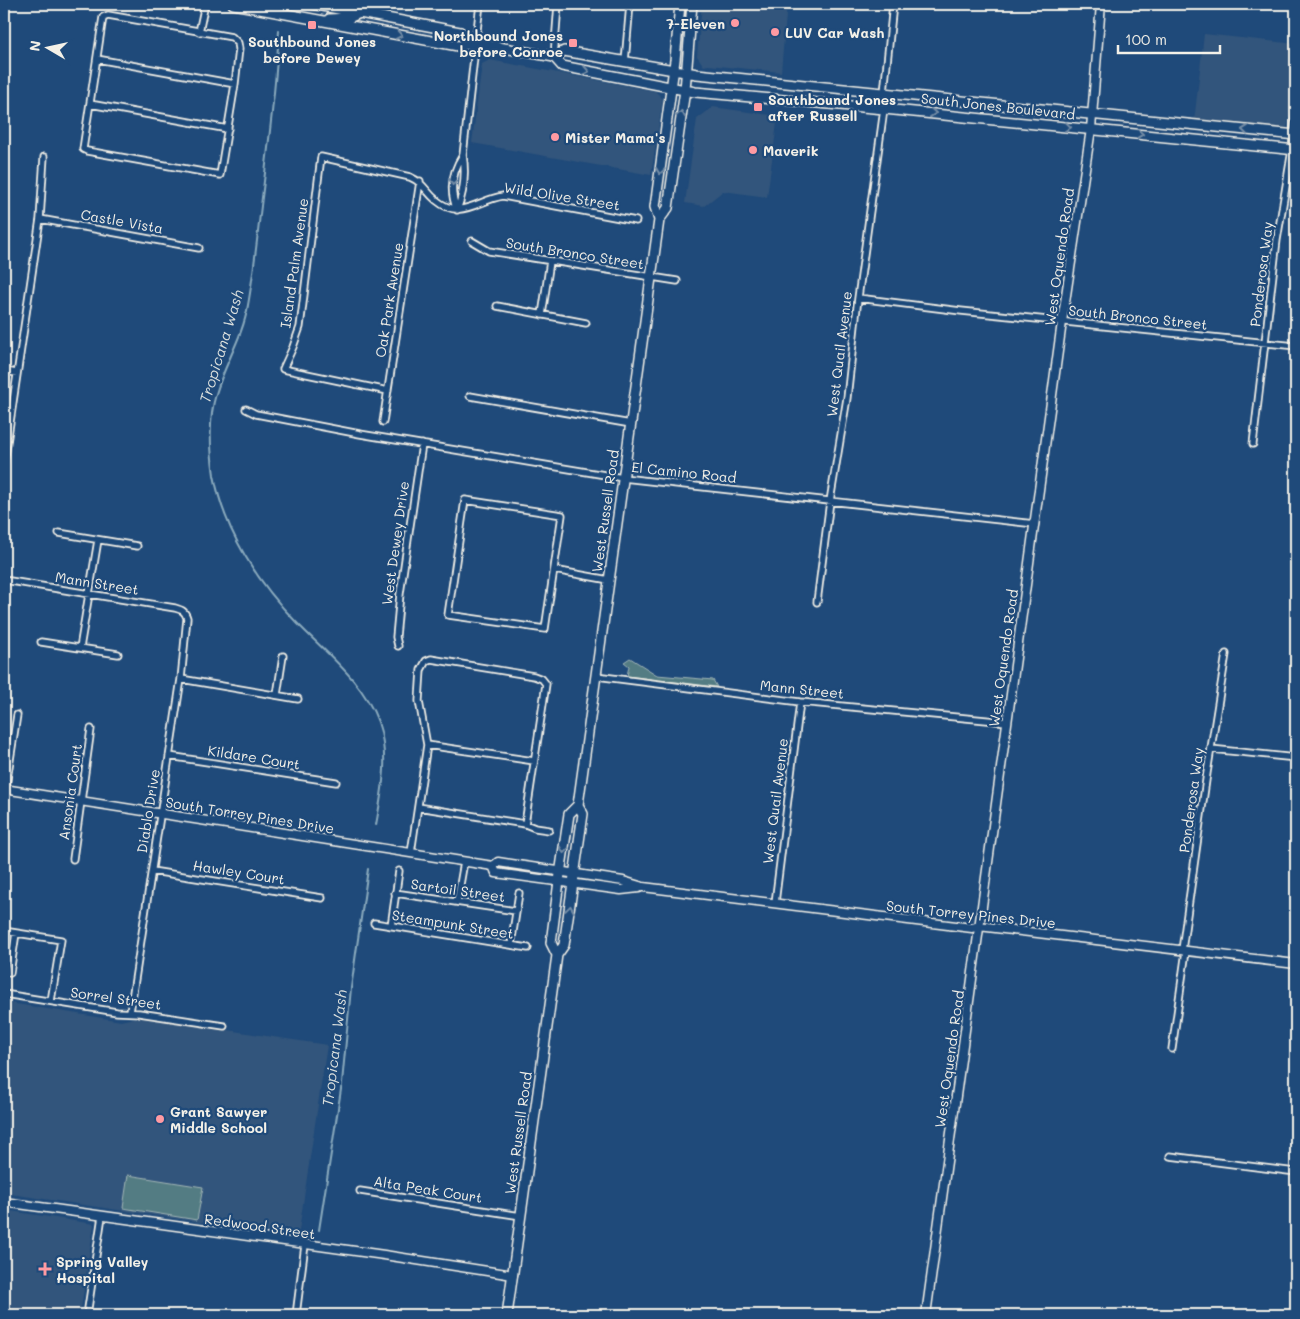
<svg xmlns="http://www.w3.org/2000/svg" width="1300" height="1319" viewBox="0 0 1300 1319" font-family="Mali,sans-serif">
  <rect width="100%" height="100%" fill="#1f4a7a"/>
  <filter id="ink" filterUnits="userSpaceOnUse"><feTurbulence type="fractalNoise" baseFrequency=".02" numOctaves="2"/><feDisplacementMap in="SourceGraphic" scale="10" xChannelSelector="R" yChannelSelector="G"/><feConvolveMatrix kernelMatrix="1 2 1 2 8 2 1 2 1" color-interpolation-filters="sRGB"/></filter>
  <g filter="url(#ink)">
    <path fill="#32557b" d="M702,4H787L781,72L708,65L704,66L697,56Z
      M1204,34L1296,44V67L1287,130L1194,122Z
      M490,60L655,91L663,99L651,175L472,143L482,64Z
      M713,107L778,116L767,197L723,191L704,206L685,203L697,119Z
      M4,1002L121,1021L138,1017L327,1045L298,1237L4,1193Z
      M4,1210L94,1224L80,1315H4Z"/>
    <path fill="#527c83" stroke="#a3b6b6" d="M630,658L657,675L713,680L717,687L627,676L629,666L624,662Z
      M128,1175L203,1187L197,1220L123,1208Z"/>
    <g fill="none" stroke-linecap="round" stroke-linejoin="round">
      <path stroke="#8aaabd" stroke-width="2" d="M279,30C276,89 268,148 261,206C257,239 254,272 248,305C243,337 225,363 216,394C208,420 210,448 214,475C224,531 258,583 297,623C327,654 363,681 378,722C390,756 382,791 376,825
        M319,1230L342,1083L351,988L368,869"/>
      <defs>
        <path id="street" d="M108,15L232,37L238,43L239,49L235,84L220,175L87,151L83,149L103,17Z
          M199,32L205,4
          M554,57L558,4
          M97,59L235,84
          M625,62L630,4
          M884,93L893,4
          M90,104L228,129
          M457,210C464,192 466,174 463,155L480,4
          M457,210C449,191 452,172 463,155
          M40,219L199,248
          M472,241L489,251L677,281
          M858,298L961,311L1296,346
          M497,306L586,323
          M542,315L550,261
          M4,371L17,373
          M388,391L283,369L293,347L300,327L321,157L410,177C424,183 425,191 436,200C461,221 477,200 503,196L636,221
          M470,396L631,424
          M246,409L256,414L360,434L623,478L1035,524
          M383,422L420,181
          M1253,444L1277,240L1292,150L1296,108
          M4,463L40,219L44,157
          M465,500L562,515L545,629L448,615Z
          M59,533L137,546
          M554,570L609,580
          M4,580L175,608C182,610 185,611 187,618L181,679L130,1012
          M817,602L830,501L847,398L858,298L884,109
          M41,642L118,654
          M398,646L396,637L400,594L422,444
          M80,648L98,540
          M596,676L800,702L1007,722
          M181,679L298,699
          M277,695L283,656
          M427,745L534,761
          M1211,749L1296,758
          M169,756L336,782
          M4,799L17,715
          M418,807L525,824L535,828L549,830
          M411,853L427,745L419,701L421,670L426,661L431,659L534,676L542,679L546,684L525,824
          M73,859L91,729
          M152,871L322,898
          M395,893L516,911
          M457,902L464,862
          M775,903L800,702
          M374,923L528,948
          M391,926L399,871
          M4,931L61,940L51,1001
          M511,945L519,893
          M1182,950L1207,773L1226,654
          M10,973L16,933
          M4,994L117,1012L139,1013L224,1026
          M1172,1049L1186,951
          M1170,1156L1296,1172
          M360,1191L521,1216
          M87,1315L102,1216
          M296,1315L305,1245"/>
        <path id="secondary" d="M4,789L493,866L498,862L623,881L643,887L972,928L979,926L1296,964
          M493,866L496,873L621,890L639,888
          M4,1202L384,1255L513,1275
          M926,1315L1062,322L1091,129L1101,4"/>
        <path id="primary" d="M233,4L458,46L476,43L554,57L564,51L697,74L1296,135
          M312,4L460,32L476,43
          M329,19L349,18L360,13
          M554,57L562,66L695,92L884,109L1296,150
          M659,220L668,208L685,90L692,4
          M557,955L551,943L559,881L569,814L578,805
          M507,1315L557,955L564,945L583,814L578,805L659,220L655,207L675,60L680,4"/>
      </defs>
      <use href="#street" stroke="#f4f1e8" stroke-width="9"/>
      <use href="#secondary" stroke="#f4f1e8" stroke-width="11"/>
      <use href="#primary" stroke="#f4f1e8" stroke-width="12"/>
      <use href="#street" stroke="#1f4a7a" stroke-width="5.5"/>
      <use href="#secondary" stroke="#1f4a7a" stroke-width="8"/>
      <use href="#primary" stroke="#1f4a7a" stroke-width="9"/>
    </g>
    <defs><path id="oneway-chevron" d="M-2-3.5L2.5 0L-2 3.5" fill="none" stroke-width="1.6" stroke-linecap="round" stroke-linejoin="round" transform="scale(1.25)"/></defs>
    <g stroke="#748da6">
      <use href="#oneway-chevron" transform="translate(399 35) rotate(11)"/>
      <use href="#oneway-chevron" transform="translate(586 71) rotate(11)"/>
      <use href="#oneway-chevron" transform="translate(933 113) rotate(6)"/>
      <use href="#oneway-chevron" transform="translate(681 114) rotate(-82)"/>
      <use href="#oneway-chevron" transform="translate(1068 127) rotate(6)"/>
      <use href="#oneway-chevron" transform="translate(1245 130) rotate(-174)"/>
      <use href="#oneway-chevron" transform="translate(1140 134) rotate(6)"/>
      <use href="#oneway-chevron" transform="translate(660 171) rotate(98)"/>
      <use href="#oneway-chevron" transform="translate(453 182) rotate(98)"/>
      <use href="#oneway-chevron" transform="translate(564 850) rotate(98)"/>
      <use href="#oneway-chevron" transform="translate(570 909) rotate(-82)"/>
    </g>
  </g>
  <g fill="#ff9aa2" stroke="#1f4a7a" stroke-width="2">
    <circle cx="735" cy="23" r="5"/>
    <rect x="307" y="20" width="10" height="10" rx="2.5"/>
    <circle cx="775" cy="32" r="5"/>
    <rect x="568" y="38" width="10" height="10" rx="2.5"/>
    <rect x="753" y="102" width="10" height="10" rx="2.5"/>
    <circle cx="555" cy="137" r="5"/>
    <circle cx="753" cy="150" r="5"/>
    <circle cx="160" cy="1119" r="5"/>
    <path d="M42.5 1261.5h5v5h5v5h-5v5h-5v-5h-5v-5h5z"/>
  </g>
  <g text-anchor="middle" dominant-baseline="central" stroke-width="4.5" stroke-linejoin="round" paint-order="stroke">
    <g font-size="14" font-weight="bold" fill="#f4f1e8" stroke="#1f4a7a" text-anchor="start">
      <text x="725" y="23" text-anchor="end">7-Eleven</text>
      <text x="785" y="32">LUV Car Wash</text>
      <text x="563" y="35" text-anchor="end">Northbound Jones<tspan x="563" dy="16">before Conroe</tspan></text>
      <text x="312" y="41" text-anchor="middle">Southbound Jones<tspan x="312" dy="16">before Dewey</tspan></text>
      <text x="768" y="99">Southbound Jones<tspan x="768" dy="16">after Russell</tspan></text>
      <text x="565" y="137">Mister Mama's</text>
      <text x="763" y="150">Maverik</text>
      <text x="170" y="1111">Grant Sawyer<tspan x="170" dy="16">Middle School</tspan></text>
      <text x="56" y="1261">Spring Valley<tspan x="56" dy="16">Hospital</tspan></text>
    </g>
    <g font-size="14" fill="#f4f1e8" stroke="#1f4a7a">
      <text transform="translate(998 106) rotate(6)">South Jones Boulevard</text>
      <text transform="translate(562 196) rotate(9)">Wild Olive Street</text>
      <text transform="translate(122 221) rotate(10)">Castle Vista</text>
      <text transform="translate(575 253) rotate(9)">South Bronco Street</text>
      <text transform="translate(1059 257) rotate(-82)">West Oquendo Road</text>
      <text transform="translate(294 263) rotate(-82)">Island Palm Avenue</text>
      <text transform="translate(1261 274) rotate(-83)">Ponderosa Way</text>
      <text transform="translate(389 300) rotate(-81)">Oak Park Avenue</text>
      <text transform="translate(1138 317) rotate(6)">South Bronco Street</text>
      <text transform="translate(839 354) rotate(-83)">West Quail Avenue</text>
      <text transform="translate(684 472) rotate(6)">El Camino Road</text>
      <text transform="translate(605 511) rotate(-82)">West Russell Road</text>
      <text transform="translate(395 543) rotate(-82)">West Dewey Drive</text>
      <text transform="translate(97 583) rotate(9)">Mann Street</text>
      <text transform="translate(1003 658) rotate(-82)">West Oquendo Road</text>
      <text transform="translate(802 689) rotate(6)">Mann Street</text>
      <text transform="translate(254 757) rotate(9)">Kildare Court</text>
      <text transform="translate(70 792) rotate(-82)">Ansonia Court</text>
      <text transform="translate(1191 800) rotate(-82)">Ponderosa Way</text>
      <text transform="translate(775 801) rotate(-83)">West Quail Avenue</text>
      <text transform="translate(148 811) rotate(-81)">Diablo Drive</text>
      <text transform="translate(250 815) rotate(9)">South Torrey Pines Drive</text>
      <text transform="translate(239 872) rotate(9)">Hawley Court</text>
      <text transform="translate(458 890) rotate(8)">Sartoil Street</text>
      <text transform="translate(971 914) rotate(6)">South Torrey Pines Drive</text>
      <text transform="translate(453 924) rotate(9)">Steampunk Street</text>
      <text transform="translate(116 998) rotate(8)">Sorrel Street</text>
      <text transform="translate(949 1059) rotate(-82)">West Oquendo Road</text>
      <text transform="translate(518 1133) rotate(-82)">West Russell Road</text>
      <text transform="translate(428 1189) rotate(9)">Alta Peak Court</text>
      <text transform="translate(260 1226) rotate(8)">Redwood Street</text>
    </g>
    <g font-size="15" font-style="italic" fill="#dadfdd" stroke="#1f4a7a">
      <text transform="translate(221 346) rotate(-73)">Tropicana Wash</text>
      <text transform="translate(334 1048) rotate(-83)">Tropicana Wash</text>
    </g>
  </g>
  <rect width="1300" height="1319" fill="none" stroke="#1f4a7a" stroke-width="20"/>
  <rect x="10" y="10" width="1280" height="1299" fill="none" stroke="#f4f1e8" stroke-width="2" filter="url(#ink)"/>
  <g transform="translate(48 48) rotate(279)" stroke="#1f4a7a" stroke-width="4" paint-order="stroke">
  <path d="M0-4L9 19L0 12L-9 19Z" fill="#f4f1e8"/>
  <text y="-8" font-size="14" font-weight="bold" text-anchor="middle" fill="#f4f1e8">N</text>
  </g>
  <path d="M1118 45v8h102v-8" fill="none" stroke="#f4f1e8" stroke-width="2.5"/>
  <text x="1125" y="45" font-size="15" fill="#f4f1e8" stroke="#1f4a7a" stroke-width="4" paint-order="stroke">100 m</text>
</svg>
